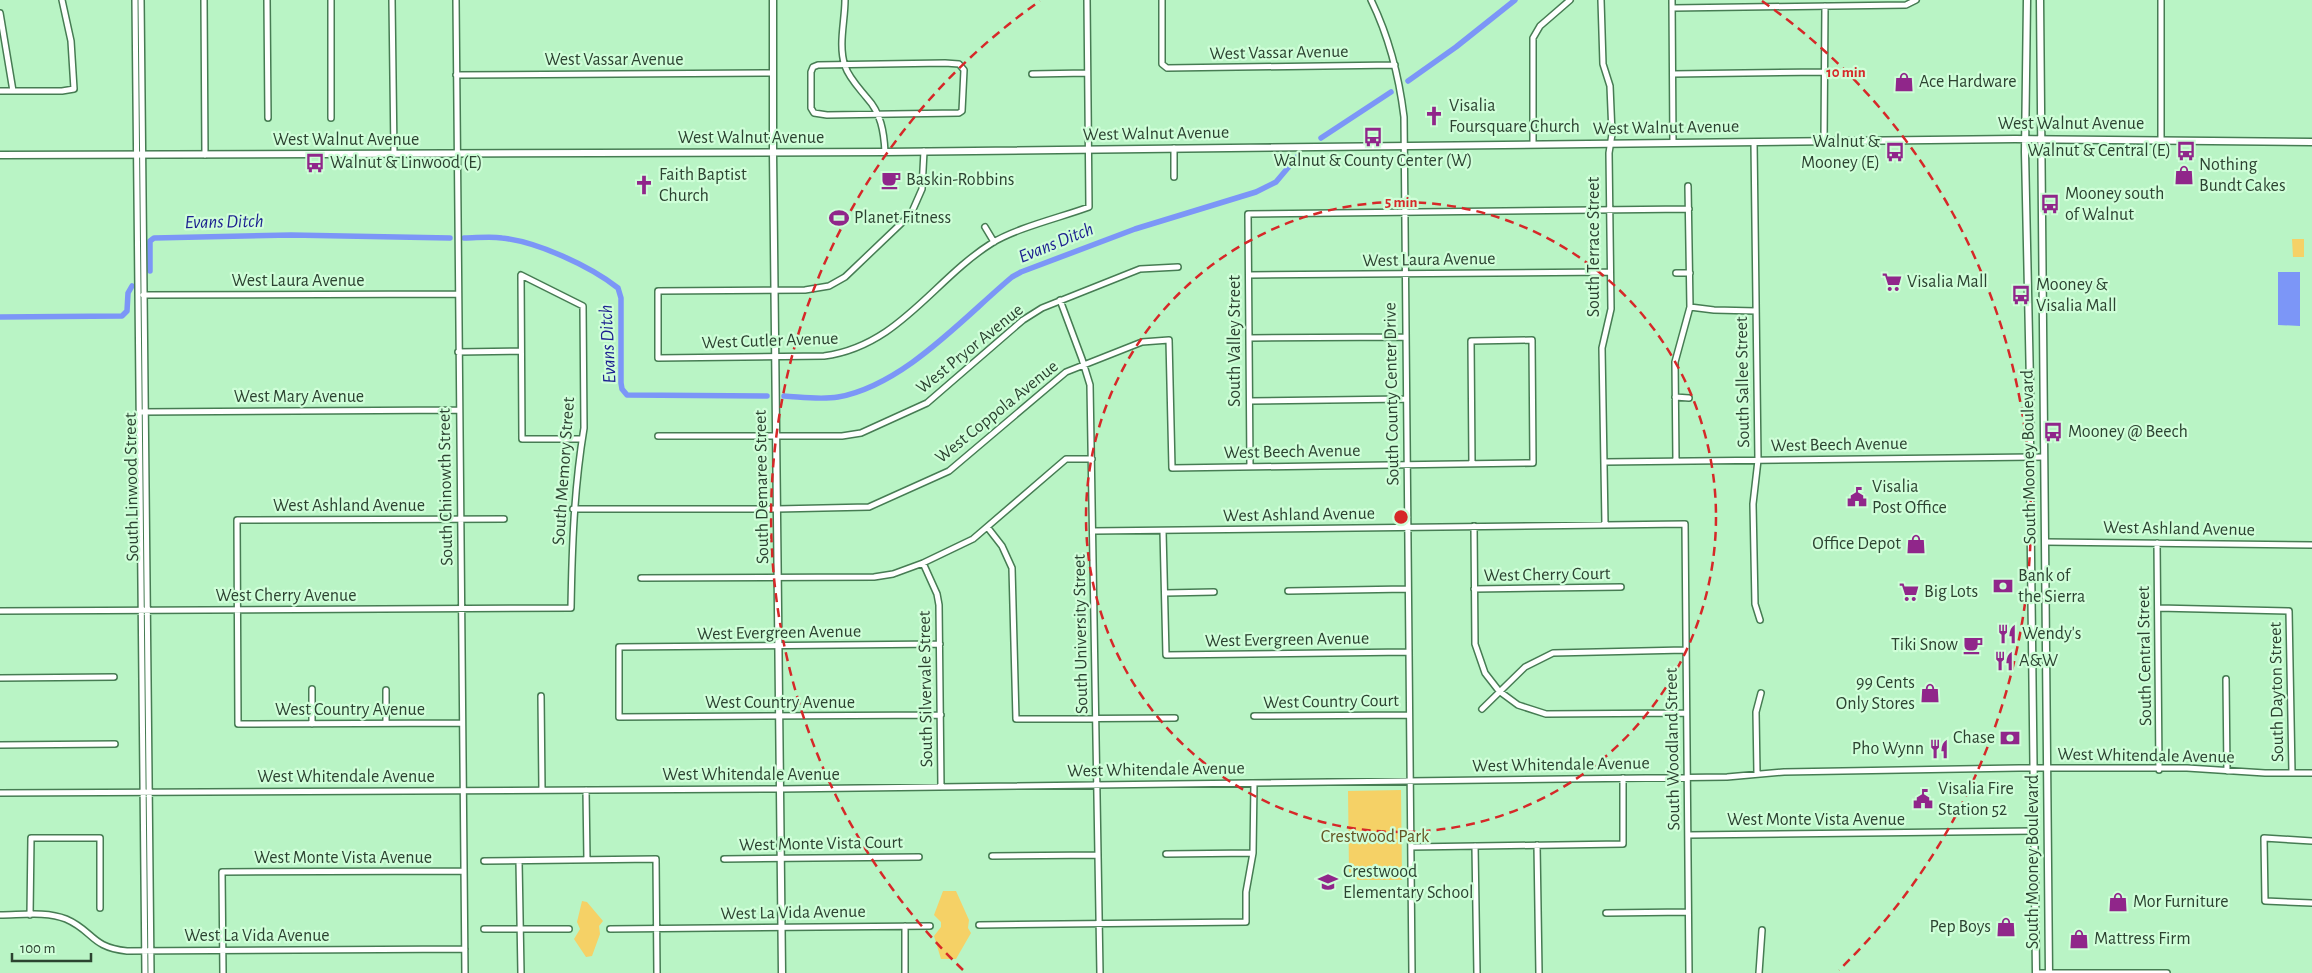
<svg xmlns="http://www.w3.org/2000/svg" width="2312" height="973" viewBox="0 0 2312 973" font-family="'Alegreya Sans',sans-serif">
  <rect width="100%" height="100%" fill="#b9f4c5"/>
  <path fill="#f5d166" d="M2292,239H2304V257H2293Z
    M1401,790L1402,880H1358L1349,872L1348,791Z
    M943,891H956L969,920L968,928L971,933L956,959H941L934,936L941,927V922L934,915Z
    M582,901L587,902L603,921L599,926L600,934L592,956L586,957L574,939L580,929L577,922Z"/>
  <path fill="#7c96f7" d="M2278,272H2300V326L2278,325Z"/>
  <g fill="none" stroke-linecap="round" stroke-linejoin="round">
    <path stroke="#7c96f7" stroke-width="5.5" d="M1408,81L1456,47L1515,0
      M1321,138L1391,92
      M464,238C476,238 490,236 502,238C538,242 590,266 618,288L621,298V383L622,389L627,395L767,396
      M150,271V241L154,238L291,235L450,238
      M0,317L122,316L127,311L128,293L132,286
      M784,396C802,397 820,400 838,397C904,385 963,318 1012,277L1021,272L1135,229L1256,192L1276,182L1297,157"/>
    <defs>
      <path id="minor" d="M135,0L145,973
        M141,0L151,973
        M204,0L205,155
        M267,0L268,118
        M331,0V118
        M392,0L394,154
        M456,0L465,973
        M845,0C845,21 838,45 845,66C849,78 859,88 867,98C881,113 884,132 885,152
        M1162,0V64L1167,68L1395,65
        M1371,0C1389,37 1399,76 1404,117L1412,973
        M1601,0L1603,64L1610,86L1612,134L1609,153L1611,309L1602,348L1605,524
        M1672,0L1673,143
        M2161,0V140
        M1673,8L1906,5L1916,0
        M0,13L13,91
        M945,63L959,64L964,70L962,111L959,113L827,115L814,113L811,108V72L813,67L818,65Z
        M1032,74L1087,73
        M1673,74L1825,72
        M456,75L773,73
        M0,91H62L74,89L71,41L62,0
        M1824,141L1825,6
        M1754,142L1758,460L1753,504L1755,604L1760,620
        M1533,144V38L1540,26L1570,0
        M924,151L922,189L911,214L845,277L829,286L805,290L658,291V358L824,356C899,346 933,280 992,243C1016,228 1062,217 1089,207L1087,0
        M1174,177V148
        M985,227L994,242
        M1676,273H1690
        M1249,275L1610,272
        M143,295L457,294
        M1060,300L1082,359L1090,385L1100,973
        M1690,307L1714,310L1756,311
        M1249,338L1405,337
        M458,352L521,351
        M1675,397L1689,398
        M1250,401L1405,399
        M142,412L459,410
        M658,436H842L861,433L927,403L1023,320L1042,308L1140,269L1178,267
        M1676,461L1675,362L1690,307L1688,186
        M1605,462L2044,457
        M1250,467L1248,214L1689,209
        M573,509H777L869,507L949,471L1066,372L1142,342L1169,340L1172,468L1533,463L1532,340L1471,341L1472,464
        M1474,526L1475,644L1485,673L1499,691L1518,705L1546,714L1686,713
        M988,528L1002,546L1012,568L1016,719L1175,718
        M1093,531L1685,524L1689,973
        M1163,531L1166,655L1408,652
        M2045,542L2312,545
        M2157,543L2159,770
        M923,563L937,594L939,605L941,787
        M641,578L874,577L893,574L923,563L973,539L1066,459H1092
        M1474,589L1621,587
        M1288,591L1407,589
        M1165,593L1214,592
        M2158,608L2289,611L2292,773
        M0,611L571,608C572,547 574,489 584,428L583,306L521,275L522,439H582
        M940,644L619,647V717L941,715
        M0,678L114,677
        M2226,679L2227,771
        M312,689V724
        M386,690V723
        M541,696L542,790
        M1482,709L1525,667L1553,653L1685,650
        M1254,716L1409,715
        M462,723L238,724L237,520L504,519
        M0,745L115,744
        M1757,773L1756,712L1761,693
        M586,790L587,860
        M0,793L780,789L1727,777L1784,772L2019,768H2187L2265,773H2312
        M1688,835L2034,831
        M2312,841L2264,838L2265,901L2312,903
        M1537,845L1539,973
        M1475,846L1477,973
        M1411,847L1623,844V778
        M1166,854L1253,853
        M992,856L1098,855
        M724,859L919,857
        M484,861L656,859L657,973
        M519,861L521,973
        M1606,913L1688,912
        M0,915C21,915 46,911 66,919C94,931 90,947 127,951L465,949
        M30,915L31,838H100V908
        M979,925L1246,922V892L1253,853L1254,783
        M905,926V973
        M484,929H569
        M610,929L930,926
        M223,973L222,872L464,871
        M1759,973L1762,930
        M2036,973H2167"/>
      <path id="major" d="M773,0V153L782,973
        M2027,0L2025,152L2030,384V474L2036,973
        M2040,0L2049,973
        M0,155L885,152L2015,139L2312,142"/>
    </defs>
    <use href="#minor" stroke="#467c53" stroke-width="8"/>
    <use href="#major" stroke="#467c53" stroke-width="9"/>
    <use href="#minor" stroke="#fff" stroke-width="5"/>
    <use href="#major" stroke="#fff" stroke-width="6"/>
  </g>
  <g fill="none" stroke="#d62828" stroke-width="2.5" stroke-dasharray="9 6">
    <circle cx="1401" cy="517" r="315"/>
    <path d="M963 970A630 630 0 0 1 1040 1M1762 1A630 630 0 0 1 1839 970"/>
  </g>
  <defs>
    <symbol id="shop-bare" viewBox="-9 -9 18 18"><path d="M-5-2.5h2.3a2.7 3.5 0 0 1 5.4 0H5L5.5 6h-11ZM-1.5-2.5h3a1.5 2.3 0 0 0-3 0Z" fill="#90268a" stroke="#cffed8" stroke-width="2.5" paint-order="stroke"/></symbol>
    <symbol id="church-bare" viewBox="-9 -9 18 18"><path d="M-1.2-6h2.4v3.5h3.3v2.4h-3.3V6h-2.4V-.1h-3.3v-2.4h3.3Z" fill="#90268a" stroke="#cffed8" stroke-width="2.5" paint-order="stroke"/></symbol>
    <symbol id="bus-bare" viewBox="-9 -9 18 18"><path d="M-5-6H5V4H4V6H2V4H-2V6H-4V4H-5ZM-3.5-4V0h7V-4ZM-3.5 1.2v1.5H-2V1.2ZM2 1.2v1.5H3.5V1.2Z" fill="#90268a" stroke="#cffed8" stroke-width="2.5" paint-order="stroke"/></symbol>
    <symbol id="cafe-bare" viewBox="-9 -9 18 18"><path d="M-5.5-4.5H6V0H3Q3 3.5 0 3.5H-2.5Q-5.5 3.5-5.5 0ZM3-3.2v2h1.7v-2ZM-6 4.5H4V6H-6Z" fill="#90268a" stroke="#cffed8" stroke-width="2.5" paint-order="stroke"/></symbol>
    <symbol id="stadium-bare" viewBox="-9 -9 18 18"><path d="M0-5a6.5 5 0 1 0 0 10a6.5 5 0 1 0 0-10ZM-3.5-1.8h7v3.6h-7Z" fill="#90268a" stroke="#cffed8" stroke-width="2.5" paint-order="stroke"/></symbol>
    <symbol id="supermarket-bare" viewBox="-9 -9 18 18"><path d="M-6-5.5h2.5l.6 2H6L4.5 2H-2.5L-4.4-4H-6ZM-1.5 3.2a1.3 1.3 0 1 0 .1 0ZM3 3.2a1.3 1.3 0 1 0 .1 0Z" fill="#90268a" stroke="#cffed8" stroke-width="2.5" paint-order="stroke"/></symbol>
    <symbol id="civic-bare" viewBox="-9 -9 18 18"><path d="M-.6-6.5H3V-4.5H.6V-3L4-1V1h2V6H-6V1h2V-1L-.6-3ZM-1.2 2.5V6h2.4V2.5Z" fill="#90268a" stroke="#cffed8" stroke-width="2.5" paint-order="stroke"/></symbol>
    <symbol id="bank-bare" viewBox="-9 -9 18 18"><path d="M-6-4H6V4H-6ZM0-2.3a2.3 2.3 0 1 0 0 4.6a2.3 2.3 0 1 0 0-4.6Z" fill="#90268a" stroke="#cffed8" stroke-width="2.5" paint-order="stroke"/></symbol>
    <symbol id="restaurant-bare" viewBox="-9 -9 18 18"><path d="M-5-6h1v4h1v-4h1v4h1v-4h1v5L-1.5 .5V6h-2V.5L-5-1ZM5-6V6H3V1.5H1.5Q1.5-4 5-6Z" fill="#90268a" stroke="#cffed8" stroke-width="2.5" paint-order="stroke"/></symbol>
    <symbol id="school-bare" viewBox="-9 -9 18 18"><path d="M0-5L7-2L0 1L-7-2ZM-4 1L0 2.5L4 1V4Q0 6-4 4Z" fill="#90268a" stroke="#cffed8" stroke-width="2.5" paint-order="stroke"/></symbol>
  </defs>
  <g fill-rule="evenodd">
    <use href="#shop-bare" x="1890" y="68" width="28" height="28"/>
    <use href="#church-bare" x="1420" y="102" width="28" height="28"/>
    <use href="#bus-bare" x="1359" y="123" width="28" height="28"/>
    <use href="#bus-bare" x="2172" y="137" width="28" height="28"/>
    <use href="#bus-bare" x="1881" y="138" width="28" height="28"/>
    <use href="#bus-bare" x="301" y="149" width="28" height="28"/>
    <use href="#shop-bare" x="2170" y="161" width="28" height="28"/>
    <use href="#cafe-bare" x="877" y="166" width="28" height="28"/>
    <use href="#church-bare" x="630" y="171" width="28" height="28"/>
    <use href="#bus-bare" x="2036" y="190" width="28" height="28"/>
    <use href="#stadium-bare" x="825" y="204" width="28" height="28"/>
    <use href="#supermarket-bare" x="1878" y="268" width="28" height="28"/>
    <use href="#bus-bare" x="2007" y="281" width="28" height="28"/>
    <use href="#bus-bare" x="2039" y="418" width="28" height="28"/>
    <use href="#civic-bare" x="1843" y="483" width="28" height="28"/>
    <use href="#shop-bare" x="1902" y="530" width="28" height="28"/>
    <use href="#bank-bare" x="1989" y="572" width="28" height="28"/>
    <use href="#supermarket-bare" x="1895" y="578" width="28" height="28"/>
    <use href="#restaurant-bare" x="1993" y="620" width="28" height="28"/>
    <use href="#cafe-bare" x="1959" y="631" width="28" height="28"/>
    <use href="#restaurant-bare" x="1990" y="647" width="28" height="28"/>
    <use href="#shop-bare" x="1916" y="679" width="28" height="28"/>
    <use href="#bank-bare" x="1996" y="724" width="28" height="28"/>
    <use href="#restaurant-bare" x="1925" y="735" width="28" height="28"/>
    <use href="#civic-bare" x="1909" y="785" width="28" height="28"/>
    <use href="#school-bare" x="1314" y="868" width="28" height="28"/>
    <use href="#shop-bare" x="2104" y="888" width="28" height="28"/>
    <use href="#shop-bare" x="1992" y="913" width="28" height="28"/>
    <use href="#shop-bare" x="2065" y="925" width="28" height="28"/>
  </g>
  <g text-anchor="middle" dominant-baseline="central" stroke-width="4.5" stroke-linejoin="round" paint-order="stroke">
    <g font-size="18" fill="#2c4331" stroke="#cffed8">
      <text transform="translate(1279 53) rotate(-1)">West Vassar Avenue</text>
      <text x="614" y="60">West Vassar Avenue</text>
      <text x="2071" y="124">West Walnut Avenue</text>
      <text transform="translate(1666 128) rotate(-1)">West Walnut Avenue</text>
      <text transform="translate(1156 134) rotate(-1)">West Walnut Avenue</text>
      <text x="751" y="138">West Walnut Avenue</text>
      <text x="346" y="140">West Walnut Avenue</text>
      <text transform="translate(1594 247) rotate(-90)">South Terrace Street</text>
      <text transform="translate(1429 260) rotate(-1)">West Laura Avenue</text>
      <text x="298" y="281">West Laura Avenue</text>
      <text transform="translate(770 341) rotate(-2)">West Cutler Avenue</text>
      <text transform="translate(1235 341) rotate(-90)">South Valley Street</text>
      <text transform="translate(970 349) rotate(-39)">West Pryor Avenue</text>
      <text transform="translate(1743 382) rotate(-91)">South Sallee Street</text>
      <text transform="translate(1392 394) rotate(-91)">South County Center Drive</text>
      <text x="299" y="397">West Mary Avenue</text>
      <text transform="translate(997 412) rotate(-39)">West Coppola Avenue</text>
      <text transform="translate(1839 445) rotate(-1)">West Beech Avenue</text>
      <text transform="translate(1292 452) rotate(-1)">West Beech Avenue</text>
      <text transform="translate(2029 457) rotate(-91)">South Mooney Boulevard</text>
      <text transform="translate(564 471) rotate(-86)">South Memory Street</text>
      <text transform="translate(132 487) rotate(-91)">South Linwood Street</text>
      <text transform="translate(446 487) rotate(-91)">South Chinowth Street</text>
      <text transform="translate(762 487) rotate(-91)">South Demaree Street</text>
      <text x="349" y="506">West Ashland Avenue</text>
      <text transform="translate(1299 515) rotate(-1)">West Ashland Avenue</text>
      <text transform="translate(2179 529) rotate(1)">West Ashland Avenue</text>
      <text transform="translate(1547 575) rotate(-1)">West Cherry Court</text>
      <text x="286" y="596">West Cherry Avenue</text>
      <text transform="translate(779 633) rotate(-1)">West Evergreen Avenue</text>
      <text transform="translate(1081 634) rotate(-91)">South University Street</text>
      <text transform="translate(1287 640) rotate(-1)">West Evergreen Avenue</text>
      <text transform="translate(2145 656) rotate(-91)">South Central Street</text>
      <text transform="translate(926 689) rotate(-91)">South Silvervale Street</text>
      <text transform="translate(2277 692) rotate(-91)">South Dayton Street</text>
      <text transform="translate(1331 702) rotate(-1)">West Country Court</text>
      <text x="780" y="703">West Country Avenue</text>
      <text x="350" y="710">West Country Avenue</text>
      <text transform="translate(1673 749) rotate(-91)">South Woodland Street</text>
      <text transform="translate(2146 756) rotate(1)">West Whitendale Avenue</text>
      <text transform="translate(1561 765) rotate(-1)">West Whitendale Avenue</text>
      <text transform="translate(1156 770) rotate(-1)">West Whitendale Avenue</text>
      <text x="751" y="775">West Whitendale Avenue</text>
      <text x="346" y="777">West Whitendale Avenue</text>
      <text x="1816" y="820">West Monte Vista Avenue</text>
      <text transform="translate(821 844) rotate(-1)">West Monte Vista Court</text>
      <text x="343" y="858">West Monte Vista Avenue</text>
      <text transform="translate(2033 862) rotate(-90)">South Mooney Boulevard</text>
      <text transform="translate(793 913) rotate(-1)">West La Vida Avenue</text>
      <text x="257" y="936">West La Vida Avenue</text>
    </g>
    <g font-size="18" fill="#2c4331" stroke="#cffed8" text-anchor="start">
      <text x="1919" y="82">Ace Hardware</text>
      <text x="1449" y="106">Visalia<tspan x="1449" dy="21">Foursquare Church</tspan></text>
      <text x="1880" y="142" text-anchor="end">Walnut &amp;<tspan x="1880" dy="21">Mooney (E)</tspan></text>
      <text x="2171" y="151" text-anchor="end">Walnut &amp; Central (E)</text>
      <text x="1373" y="161" text-anchor="middle">Walnut &amp; County Center (W)</text>
      <text x="330" y="163">Walnut &amp; Linwood (E)</text>
      <text x="2199" y="165">Nothing<tspan x="2199" dy="21">Bundt Cakes</tspan></text>
      <text x="659" y="175">Faith Baptist<tspan x="659" dy="21">Church</tspan></text>
      <text x="906" y="180">Baskin-Robbins</text>
      <text x="2065" y="194">Mooney south<tspan x="2065" dy="21">of Walnut</tspan></text>
      <text x="854" y="218">Planet Fitness</text>
      <text x="1907" y="282">Visalia Mall</text>
      <text x="2036" y="285">Mooney &amp;<tspan x="2036" dy="21">Visalia Mall</tspan></text>
      <text x="2068" y="432">Mooney @ Beech</text>
      <text x="1872" y="487">Visalia<tspan x="1872" dy="21">Post Office</tspan></text>
      <text x="1901" y="544" text-anchor="end">Office Depot</text>
      <text x="2018" y="576">Bank of<tspan x="2018" dy="21">the Sierra</tspan></text>
      <text x="1924" y="592">Big Lots</text>
      <text x="2022" y="634">Wendy's</text>
      <text x="1958" y="645" text-anchor="end">Tiki Snow</text>
      <text x="2019" y="661">A&amp;W</text>
      <text x="1915" y="683" text-anchor="end">99 Cents<tspan x="1915" dy="21">Only Stores</tspan></text>
      <text x="1995" y="738" text-anchor="end">Chase</text>
      <text x="1924" y="749" text-anchor="end">Pho Wynn</text>
      <text x="1938" y="789">Visalia Fire<tspan x="1938" dy="21">Station 52</tspan></text>
      <text x="1343" y="872">Crestwood<tspan x="1343" dy="21">Elementary School</tspan></text>
      <text x="2133" y="902">Mor Furniture</text>
      <text x="1991" y="927" text-anchor="end">Pep Boys</text>
      <text x="2094" y="939">Mattress Firm</text>
    </g>
    <g font-size="18" fill="#665525" stroke="#cffed8">
      <text x="1375" y="837">Crestwood Park</text>
    </g>
    <g font-size="19" font-style="italic" fill="#1d2190" stroke="#cffed8">
      <text transform="translate(224 222) rotate(-1)">Evans Ditch</text>
      <text transform="translate(1056 243) rotate(-22)">Evans Ditch</text>
      <text transform="translate(608 344) rotate(-93)">Evans Ditch</text>
    </g>
  </g>
  <circle cx="1401" cy="517" r="8" fill="#d62828" stroke="#cffed8" stroke-width="2.5"/>
  <g font-size="15" text-anchor="middle" font-weight="bold" fill="#d62828" stroke="#cffed8" stroke-width="4.5" stroke-linejoin="round" paint-order="stroke">
    <text x="1846" y="77">10 min</text>
    <text x="1401" y="207">5 min</text>
  </g>
  <path d="M12 953v8h79v-8" fill="none" stroke="#2c4331" stroke-width="2.5"/>
  <text x="20" y="953" font-size="15" fill="#2c4331" stroke="#cffed8" stroke-width="4" paint-order="stroke">100 m</text>
</svg>
